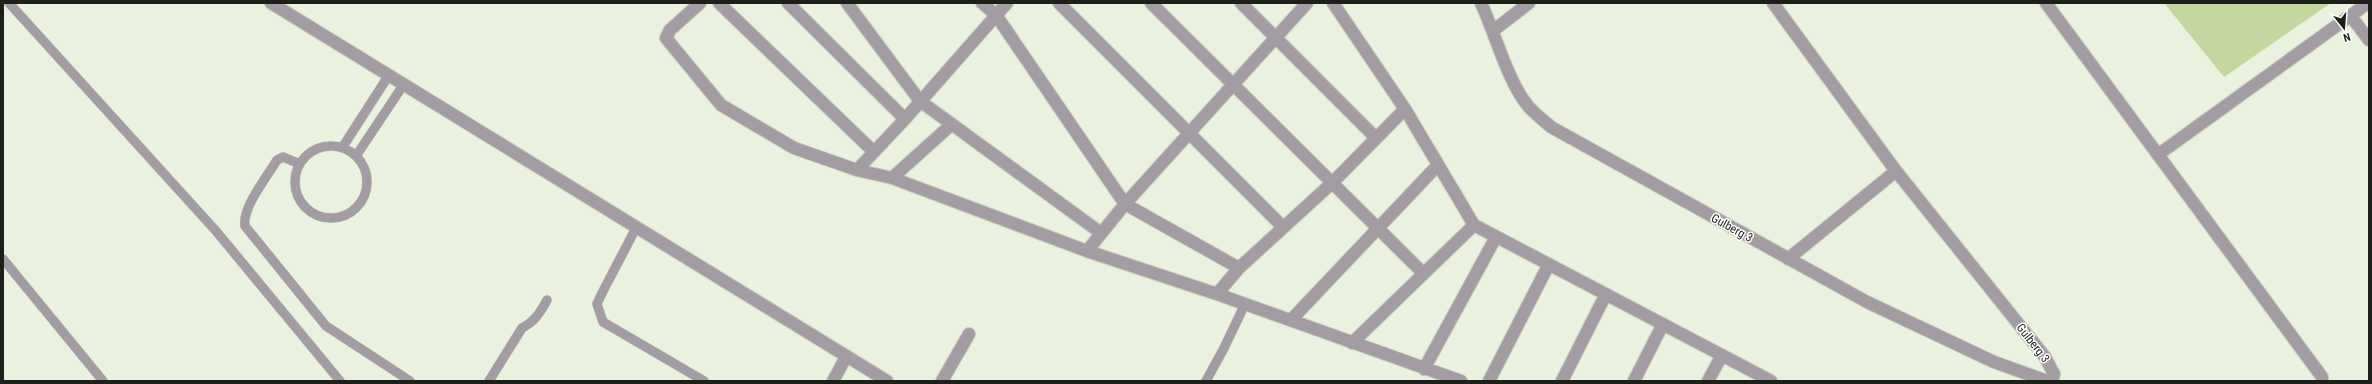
<svg xmlns="http://www.w3.org/2000/svg" width="2372" height="384" viewBox="0 0 2372 384" font-family="'Roboto Condensed',sans-serif">
  <rect width="100%" height="100%" fill="#eaf1de"/>
  <path fill="#c3d79e" d="M2164,3H2331L2224,77Z"/>
  <g fill="none" stroke-linecap="round" stroke-linejoin="round">
    <defs>
      <path id="lane" d="M9,3L216,231L340,381
        M295 182a36 36 0 1 1 72 0a36 36 0 1 1-72 0Z
        M342,148L389,75
        M356,156L404,84
        M300,164L283,157L277,160C267,177 242,207 245,226L326,326L410,381
        M637,226L601,295L597,304L603,322L704,381
        M3,259L103,381
        M489,381L522,328C534,322 540,313 547,300
        M1206,381L1224,348L1245,304"/>
      <path id="street" d="M271,3L887,381
        M700,3L670,30L666,38L721,105L794,148L857,170L892,178L1087,251L1217,294L1461,381
        M719,3L874,152
        M788,3L905,119
        M847,3L920,101L1101,233
        M982,3L996,15L1125,204L1239,268
        M1059,3L1283,227
        M1151,3L1423,273
        M1241,3L1375,137
        M1333,3L1405,109L1474,225L1771,381
        M1481,3C1495,33 1508,82 1528,106C1535,114 1543,120 1551,127L1867,302L1994,362L2047,381
        M1773,3L1896,171L2045,357L2054,374L2052,381
        M2046,3L2322,377V381
        M2350,15L2369,40
        M1494,30L1529,3
        M2159,154L2368,3
        M857,170L905,119L1007,3
        M892,178L952,124
        M1087,251L1125,204L1307,3
        M1788,259L1896,171
        M1217,294L1239,268L1332,183L1405,109
        M1291,320L1437,166
        M1352,343L1474,225
        M1424,369L1496,237
        M833,381L846,357
        M942,381L969,334
        M1489,381L1549,264
        M1562,381L1606,294
        M1634,381L1663,324
        M1708,381L1722,355"/>
    </defs>
    <use href="#lane" stroke="#c5cbbb" stroke-width="10"/>
    <use href="#street" stroke="#c5cbbb" stroke-width="14"/>
    <use href="#lane" stroke="#a39ca3" stroke-width="9"/>
    <use href="#street" stroke="#a39ca3" stroke-width="12"/>
  </g>
  <g text-anchor="middle" dominant-baseline="central" stroke-width="3" stroke-linejoin="round" paint-order="stroke">
    <g font-size="12" fill="#1d2019" stroke="#fff">
      <text transform="translate(1732 228) rotate(29)">Gulberg 3</text>
      <text transform="translate(2033 343) rotate(52)">Gulberg 3</text>
    </g>
  </g>
  <rect width="2372" height="384" fill="none" stroke="#1d2019" stroke-width="8"/>
  <g transform="translate(2344 28) rotate(163)" stroke="#ffffff" stroke-width="3" paint-order="stroke">
  <path d="M0-3L7 15L0 10L-7 15Z" fill="#1d2019"/>
  <text y="-6" font-size="11" font-weight="bold" text-anchor="middle" fill="#1d2019">N</text>
  </g>
</svg>
